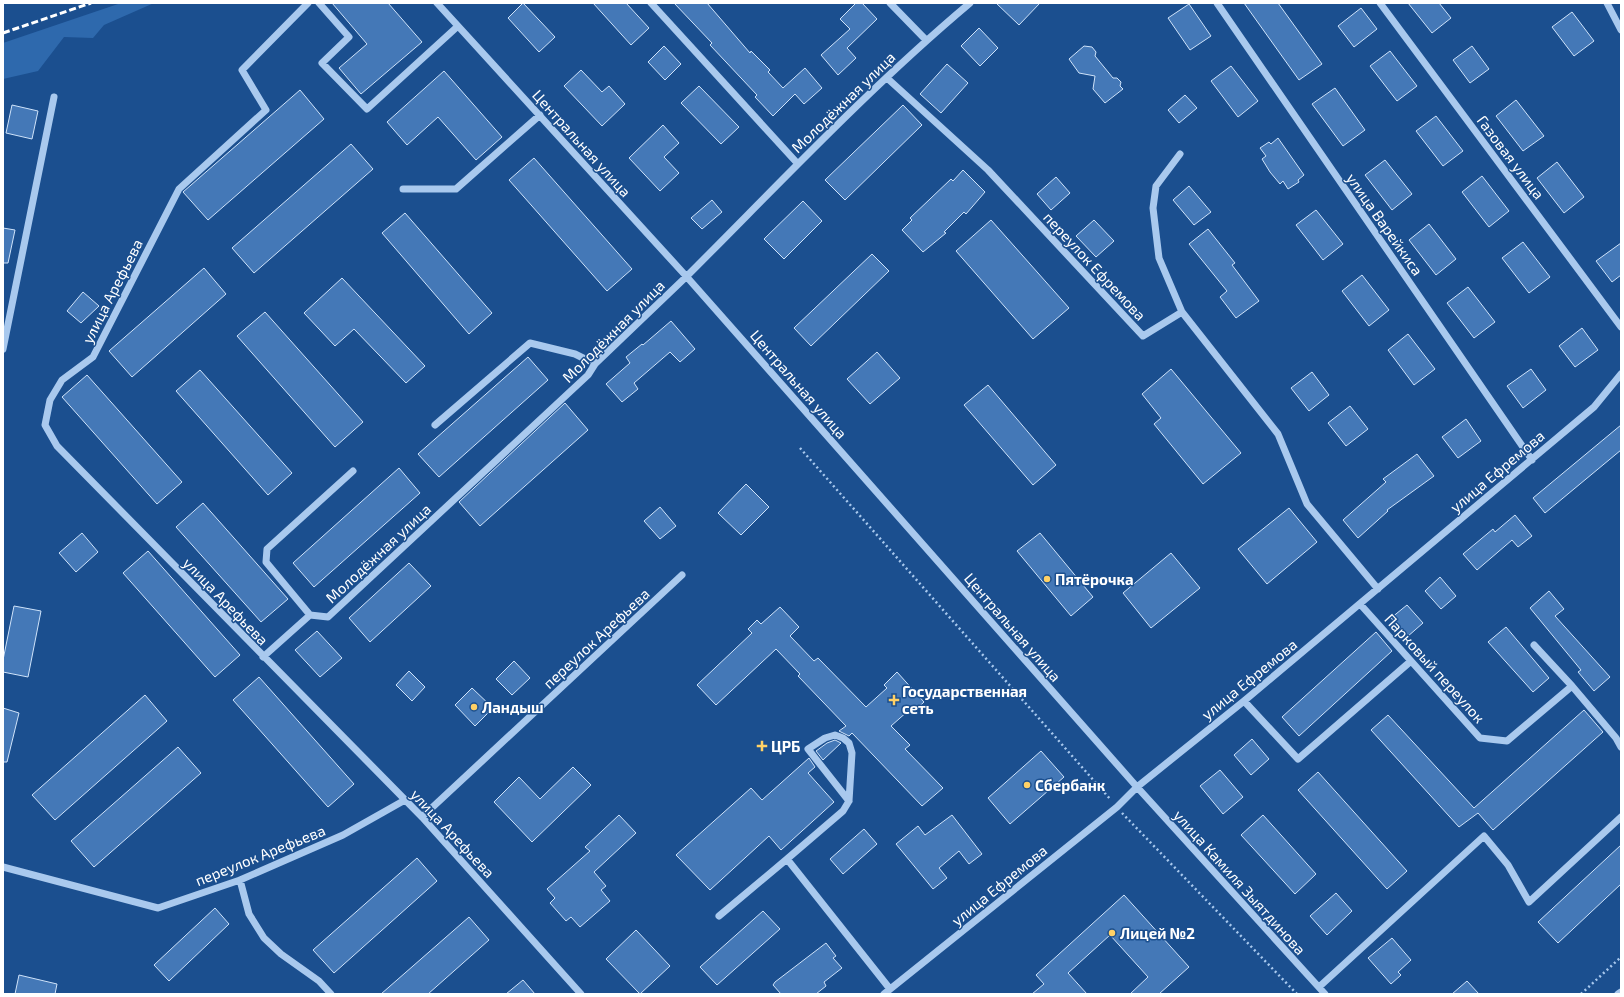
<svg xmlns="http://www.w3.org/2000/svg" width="1624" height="997" viewBox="0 0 1624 997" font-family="'Exo 2',sans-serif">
  <rect width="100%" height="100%" fill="#1b4f8f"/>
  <path fill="#2e69ad" d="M121,3H154L104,25L93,38L64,37L38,71L3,79V43Z"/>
  <path fill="#4478b7" stroke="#cfe3fa" d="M332,3H388L422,42L361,94L339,68L367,44Z
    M523,3L555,37L539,52L508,18Z
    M593,3H626L649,28L631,45Z
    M674,3H707L750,53L751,51L770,70L768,72L783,88L805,68L822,88L804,104L795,94L773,116L755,97L757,95L710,45L712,43Z
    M856,3H862L877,19L847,48L856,58L838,75L821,55L850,29L840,19Z
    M996,3H1040L1019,25Z
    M1244,3H1278L1322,64L1299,80Z
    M1408,3H1439L1451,18L1432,33Z
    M1189,4L1211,36L1190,50L1168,18Z
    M1361,8L1377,29L1354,47L1338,26Z
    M1572,12L1594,41L1574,56L1552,27Z
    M979,28L998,48L980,66L961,46Z
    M664,46L681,64L665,80L648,62Z
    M1084,46L1092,47L1096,52L1095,56L1113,78H1117L1121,82L1120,86L1123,89L1105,103L1093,89L1095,76L1079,73L1069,59Z
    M1472,46L1489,69L1470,83L1453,60Z
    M1390,51L1417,86L1397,101L1370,66Z
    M947,64L968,83L941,113L920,94Z
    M1231,66L1258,101L1238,117L1211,81Z
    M581,70L602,92L609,86L625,104L602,126L564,86Z
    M444,71L502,137L476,160L438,117L407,145L387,122Z
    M699,86L739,127L721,144L681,103Z
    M1335,88L1365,130L1343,146L1312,104Z
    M300,90L324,119L208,220L183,192Z
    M1185,95L1197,108L1179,123L1168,110Z
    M1516,100L1544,136L1523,151L1496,116Z
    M12,105L38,111L32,139L6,133Z
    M903,105L922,125L845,200L825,180Z
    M1436,116L1463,151L1443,166L1416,131Z
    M663,125L679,143L664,157L679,173L660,191L629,158Z
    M1278,138L1304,175L1298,180L1299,182L1288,189L1283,181L1280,184L1270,172L1262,159L1266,156L1260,148L1269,142L1271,144Z
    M351,144L373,169L254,273L232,248Z
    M534,158L632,269L607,291L509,180Z
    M1385,160L1412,194L1392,210L1365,175Z
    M1557,162L1584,197L1564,213L1537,178Z
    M963,170L985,192L966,214L964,212L944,232L946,233L923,252L902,230L912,220L910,218L951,179L953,181Z
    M1482,176L1509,211L1489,227L1462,192Z
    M1056,177L1070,193L1051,210L1037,194Z
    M1189,186L1211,212L1194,225L1173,200Z
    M712,200L722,212L702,229L691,218Z
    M803,201L822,221L784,259L764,239Z
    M1316,210L1343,244L1323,260L1296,225Z
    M405,213L492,313L469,334L382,233Z
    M991,220L1069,308L1033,339L956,251Z
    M1094,220L1114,241L1096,257L1076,236Z
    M1429,224L1456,259L1436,275L1409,240Z
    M3,228L15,230L8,263H3Z
    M1208,229L1235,263L1232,265L1259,301L1236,318L1220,297L1227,291L1189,244Z
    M1523,242L1550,277L1529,293L1502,258Z
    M1621,243V275L1612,282L1596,261Z
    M872,254L889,271L811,346L794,328Z
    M204,268L226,294L132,377L109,351Z
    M1362,275L1389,310L1369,326L1342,291Z
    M342,278L425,366L406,383L354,329L335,346L304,313Z
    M1468,287L1495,322L1474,338L1447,303Z
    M83,292L99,306L81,323L67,311Z
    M265,312L363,422L335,447L237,336Z
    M671,321L695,349L680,362L670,352L634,383L638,389L622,402L606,384L630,363L626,357L642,344L643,345Z
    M1582,328L1598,350L1575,367L1559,346Z
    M1408,334L1435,369L1414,385L1388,350Z
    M877,352L900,378L870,404L847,379Z
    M528,357L548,380L439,477L418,454Z
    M1171,369L1241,453L1203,484L1154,424L1161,418L1142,394Z
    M1531,369L1546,390L1523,408L1507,386Z
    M200,370L292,473L268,495L176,391Z
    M1312,372L1329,395L1309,411L1291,388Z
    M87,375L182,482L157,504L62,397Z
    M988,385L1056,465L1033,485L964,405Z
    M565,403L588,430L480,526L459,502Z
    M1350,406L1368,429L1346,446L1328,423Z
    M1466,419L1481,441L1458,458L1442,437Z
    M1621,425V450L1545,513L1533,498Z
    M1417,454L1434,476L1387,510L1388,511L1358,538L1343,520L1386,482L1383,479Z
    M399,468L420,493L314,587L293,563Z
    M746,484L769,507L741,535L718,513Z
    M203,503L288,599L261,622L176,527Z
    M660,507L676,526L660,539L644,521Z
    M1289,508L1317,542L1267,584L1238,549Z
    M1515,515L1532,536L1518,547L1512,540L1477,570L1463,554L1493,529L1495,532Z
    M82,533L98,552L76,572L59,553Z
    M1040,533L1093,597L1071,616L1017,551Z
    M148,551L240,655L215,677L123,573Z
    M1171,553L1200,588L1151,628L1123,593Z
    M409,563L431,586L370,642L349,618Z
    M1440,577L1456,596L1441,609L1425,591Z
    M1549,591L1564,609L1555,616L1610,677L1594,691L1578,672L1581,670L1530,608Z
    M1407,605L1423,623L1407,637L1391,618Z
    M14,606L41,611L28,677L3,672V660Z
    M780,607L799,627L790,636L814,661L818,658L866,707L887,688L884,685L897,672L924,702L911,714L908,711L891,726L910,745L905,749L943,788L922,806L852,733L849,736L839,731L846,726L798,676L800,674L776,649L716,705L697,685L752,633L748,629L757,620L761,624Z
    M1506,627L1549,678L1533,692L1488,642Z
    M317,631L342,658L320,677L295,650Z
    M1376,632L1392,651L1299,736L1282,717Z
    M514,661L530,678L512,695L496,679Z
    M409,671L425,687L412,701L396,685Z
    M259,677L354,784L328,807L233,700Z
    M472,688L493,708L475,726L455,705Z
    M145,695L167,721L55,820L32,795Z
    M3,708L19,713L7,762H3Z
    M1584,710L1603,732L1493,830L1478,813L1459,827L1371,730L1388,715L1474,808Z
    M1252,739L1269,759L1251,775L1234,755Z
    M835,740L841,743L823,760L816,751L827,743Z
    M178,747L201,773L94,867L71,841Z
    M1041,751L1064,777L1010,824L988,798Z
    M809,758L815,767L808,773L834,802L781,850L769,836L710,890L676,855L751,788L762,800Z
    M573,767L591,785L532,842L494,802L519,777L540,799Z
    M1220,770L1243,797L1223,814L1200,786Z
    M1318,772L1407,871L1387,889L1298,790Z
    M619,815L636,833L594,872L606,886L601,890L610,901L580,927L571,917L566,921L550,903L555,898L547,889L590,851L585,847Z
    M952,815L982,854L969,864L959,851L939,868L947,878L933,889L896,844L918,826L925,835Z
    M1263,815L1316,874L1295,894L1241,835Z
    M864,829L877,844L843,874L830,859Z
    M1621,845V884L1558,943L1538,922Z
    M417,858L437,881L334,973L313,950Z
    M1336,893L1352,911L1327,935L1310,916Z
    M1124,895L1189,967L1159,994H1130L1148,977L1110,935L1068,973L1087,994H1032L1044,984L1036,975Z
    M215,908L229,924L169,981L154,965Z
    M763,911L780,929L717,985L700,967Z
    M469,917L489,940L428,994H381Z
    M636,930L670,966L640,994L606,959Z
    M1392,938L1411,960L1398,972L1401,975L1391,984L1368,958Z
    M826,943L836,956L833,958L842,968L824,982L826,986L816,994H781L773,985L775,982Z
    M19,975L57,984L55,994H15Z
    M523,980L535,994H506Z
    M1467,981L1479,994H1452Z"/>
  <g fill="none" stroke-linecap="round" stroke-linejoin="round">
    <path stroke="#a9c9ee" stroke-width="2.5" stroke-dasharray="2 3" stroke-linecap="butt" d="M800,448L1111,800
      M1122,813L1297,994
      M1581,994L1621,957"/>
    <path stroke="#a9c9ee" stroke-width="7" d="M308,3L242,70L266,110L179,189L93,357L62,380L50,400L45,425L57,446L422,817L581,994
      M319,3L349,37L322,63L367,109L458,26
      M437,3L686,276L1137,787L1325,994
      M651,3L798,164
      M890,3L926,40
      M1217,3L1532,460
      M1380,3L1621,327
      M1607,3L1621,30
      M887,78L988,170L1143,336L1182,312L1278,434L1307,504L1378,589
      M1180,154L1156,186L1153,208L1159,258L1182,312
      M403,189H456L540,115
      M3,349L54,97
      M435,425L530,343L575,354L595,364
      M1360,604L1480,738L1507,741L1572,686
      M310,615L266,562L267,549L353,471
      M1534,645L1572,686L1616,738L1621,747
      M263,657L310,615L328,617L588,375L595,364C626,334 657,305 687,276C780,183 870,87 970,3
      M1244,701L1298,759L1411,661
      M849,801L808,749L825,738L835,735L843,738L849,743L852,753L849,801L843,811L787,859L890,989
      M422,817L682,575
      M3,867L158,908L240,880L343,835L405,800
      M240,880L249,914L264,938L281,954L319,981L331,994
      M719,916L787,859
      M1319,987L1484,836L1508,865L1529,902L1621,817
      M884,994L1117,807L1137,787L1244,701L1594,407L1621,374
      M1618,994L1621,992"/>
    <path stroke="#fff" stroke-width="3" stroke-dasharray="7 3" stroke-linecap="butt" d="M3,33L91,3"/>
  </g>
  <g fill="#ffd166" stroke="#1b4f8f" stroke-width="1.5">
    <circle cx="1047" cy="579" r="4"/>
    <path d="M892 694h4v4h4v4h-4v4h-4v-4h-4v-4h4z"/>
    <circle cx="474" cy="707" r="4"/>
    <path d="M760 740h4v4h4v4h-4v4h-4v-4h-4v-4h4z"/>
    <circle cx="1027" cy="785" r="4"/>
    <circle cx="1112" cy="933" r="4"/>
  </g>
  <g text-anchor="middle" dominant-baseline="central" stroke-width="3" stroke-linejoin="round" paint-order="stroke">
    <g font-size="15" fill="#fff" stroke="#1b4f8f">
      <text transform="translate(843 102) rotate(-44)">Молодёжная улица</text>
      <text transform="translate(582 143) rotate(48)">Центральная улица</text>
      <text transform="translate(1511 157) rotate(53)">Газовая улица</text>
      <text transform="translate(1385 224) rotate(55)">улица Варейкиса</text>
      <text transform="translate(1095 266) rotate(47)">переулок Ефремова</text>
      <text transform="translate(112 291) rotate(-63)">улица Арефьева</text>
      <text transform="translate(613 331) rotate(-45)">Молодёжная улица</text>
      <text transform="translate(799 384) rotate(49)">Центральная улица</text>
      <text transform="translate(1497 471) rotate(-40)">улица Ефремова</text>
      <text transform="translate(378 553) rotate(-43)">Молодёжная улица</text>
      <text transform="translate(226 601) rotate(46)">улица Арефьева</text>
      <text transform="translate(1013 627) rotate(49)">Центральная улица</text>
      <text transform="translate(596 638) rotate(-43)">переулок Арефьева</text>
      <text transform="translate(1435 668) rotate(48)">Парковый переулок</text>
      <text transform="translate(1249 679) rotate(-39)">улица Ефремова</text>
      <text transform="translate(453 833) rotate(47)">улица Арефьева</text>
      <text transform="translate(260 855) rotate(-22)">переулок Арефьева</text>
      <text transform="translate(1240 882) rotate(48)">улица Камиля Зыятдинова</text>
      <text transform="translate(999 885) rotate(-39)">улица Ефремова</text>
    </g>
    <g font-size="15" font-weight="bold" fill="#fff" stroke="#1b4f8f" text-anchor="start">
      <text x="1055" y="579">Пятёрочка</text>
      <text x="902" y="691">Государственная<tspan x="902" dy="17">сеть</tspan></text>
      <text x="482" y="707">Ландыш</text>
      <text x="771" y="746">ЦРБ</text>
      <text x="1035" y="785">Сбербанк</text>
      <text x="1120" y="933">Лицей №2</text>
    </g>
  </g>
  <rect width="1624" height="997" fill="none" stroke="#ffffff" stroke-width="8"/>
</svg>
